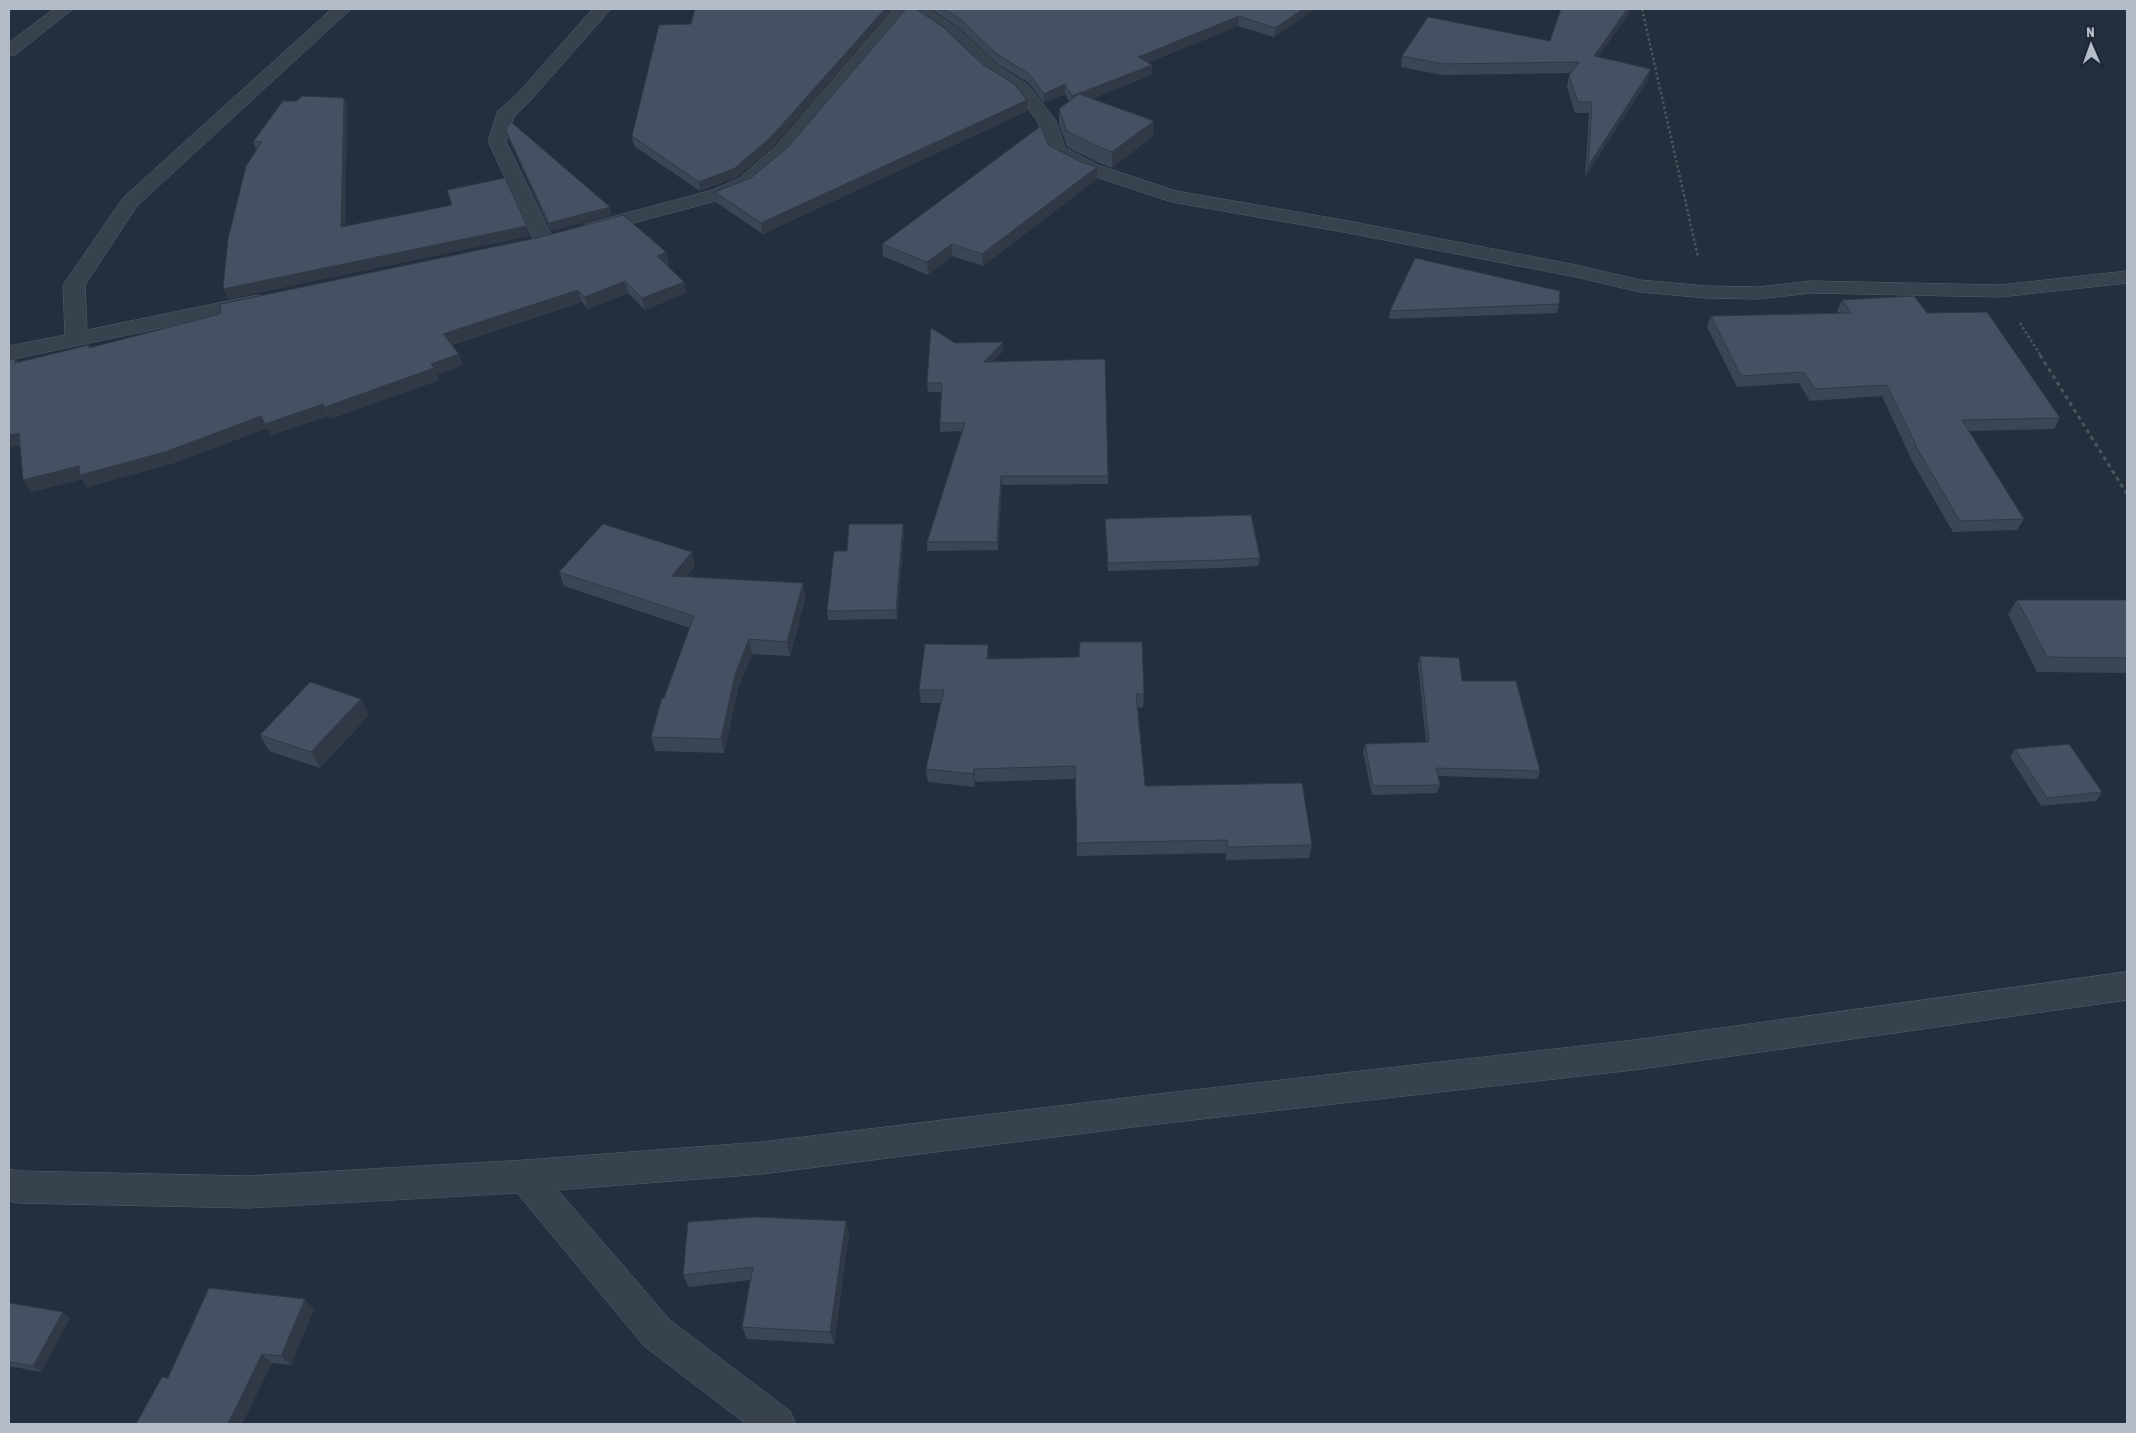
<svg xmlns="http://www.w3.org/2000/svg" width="2136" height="1433" viewBox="0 0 2136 1433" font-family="'Asap Condensed',sans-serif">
  <rect width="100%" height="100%" fill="#242f3e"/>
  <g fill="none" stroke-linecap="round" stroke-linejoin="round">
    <defs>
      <path id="minor" d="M54,9H73L15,55L9,56V43Z
        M332,9H351L137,206L85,285L87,330L257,295L265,296L268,301L265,306L9,360V346L65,335L63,285L123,198Z
        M593,9H611L529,102L514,117L506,141L554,241L551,245L544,247L537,245L534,241L488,141L498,111L517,94Z
        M895,9H928L957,28L996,65L1028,85L1056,121L1065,148L1098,165L1176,191L1343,220L1576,265L1640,280L1706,286L1758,287L1812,281L2000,285L2127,271V283L2000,297L1812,293L1758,299L1706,298L1640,292L1576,277L1343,232L1172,202L1084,173L1049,155L1038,122L1016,93L984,73L945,36L917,17L907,16L789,155L752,187L723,199L592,234L585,232L582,228L585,224L709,191L738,179L775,147Z
        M2127,972V1000L1634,1070L1149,1125L762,1174L558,1190L670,1320L790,1411L796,1424H746L644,1346L517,1193L248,1208L19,1203L9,1201V1169L19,1171L248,1176L525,1160L762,1142L1149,1095L1634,1040Z"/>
    </defs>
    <use href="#minor" stroke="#565f6c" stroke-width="1"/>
    <path stroke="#44595c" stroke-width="2.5" stroke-dasharray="2.5 2.5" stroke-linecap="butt" d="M1642,9L1698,257
      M2020,323L2041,356"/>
    <path stroke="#44595c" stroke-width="3" stroke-dasharray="4 4" stroke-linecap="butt" d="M2040,355L2127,494"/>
    <use href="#minor" fill="#38414e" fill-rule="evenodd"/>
  </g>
  <path fill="#3b4654" d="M931,9H1315L1274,37L1238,26L1147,63L1152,65L1151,75L1091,99L1153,136L1112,168L1099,163L1067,147L1059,125V109L1069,101L1065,94L1044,103L1029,83L997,64L958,27Z
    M1632,9L1598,57L1648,80L1585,177L1589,113H1575L1567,87L1569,76L1572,73L1442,75L1401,67L1402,56L1550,41Z
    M344,98L347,108L345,226H527L529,236L228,299L257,151L253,142L297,101Z
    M1027,111L763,234L717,203L715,192Z
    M506,131L612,215L551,231L509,139Z
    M632,136L774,146L737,177L700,191L634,146Z
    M1048,145L1083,163L1097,167V179L983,266L952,256L928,275L883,256L882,244Z
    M666,252L669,264L666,265L684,282L686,293L645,310L628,293L588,309L582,302L452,345L463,365L437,375L439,380L330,419L328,416L271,435L267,428L171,464L87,487L82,479L31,492L15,359L18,362L90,347Z
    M1842,300L1927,313L2060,418L2054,429L1969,431L2024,519L2017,530L1953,532L1913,463L1882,396L1810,401L1799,383L1737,387L1707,327L1711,316L1839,313L1837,311Z
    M1559,304L1557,313L1389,319L1390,311Z
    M1003,342V351L993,361L1108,476V484L1002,485L998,550L927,551V542L962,431L940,432V423L941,392H928L927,383L955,343Z
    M1105,519L1260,558L1258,566L1222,568L1108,571L1105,527Z
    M903,524L904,532L897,619L828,620L827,611L847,551Z
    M695,566L687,576L806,597L790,656L752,654L738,689L724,753L655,751L651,737L664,698L690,628L564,586L559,572Z
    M2017,600H2127V673L2037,672L2008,614Z
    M1420,656L1540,771L1537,779L1438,776L1440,785L1437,793L1372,795L1363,752L1365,744L1426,742L1418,665Z
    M989,659L1144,694L1143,708L1138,707L1145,786L1312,845L1309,858L1226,860V853L1077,856L1075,779L975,782L974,787L928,782L926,769L941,703H921L919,690Z
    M369,715L320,768L269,751L260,735Z
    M2015,749L2102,792L2096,801L2041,806L2010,757Z
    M849,1233L834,1344L747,1339L742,1327L750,1280L689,1287L683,1275Z
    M9,1303L63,1312L70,1318L41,1372L9,1366Z
    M314,1309L291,1365L272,1363L242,1424L168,1378Z"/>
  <path fill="#303945" d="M885,9H894L774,146L737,177L700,191L699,182Z
    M1303,9H1315L1274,37L1275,28Z
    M1627,9H1632L1592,66L1594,56Z
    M1239,16L1238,26L1138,67V57Z
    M1152,65L1151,75L1072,106V96Z
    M1651,69L1648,80L1585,177L1588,166Z
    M1065,84V94L1044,103V94Z
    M344,98L347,108L345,237L341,227Z
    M1027,100V111L763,234L761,223Z
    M1154,121L1153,136L1112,168V152Z
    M1097,167V179L983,266L982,254Z
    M610,207L612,215L551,231L549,223Z
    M527,226L529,236L228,299L223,289Z
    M952,244V256L928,275L927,262Z
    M666,252L669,264L659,268L657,256Z
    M625,281L628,293L588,309L585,297Z
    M684,282L686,293L645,310L642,298Z
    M578,290L582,302L447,346L443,334Z
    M1003,342V351L985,370L984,362Z
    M459,354L463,365L437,375L439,380L330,419L325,407L431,364Z
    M323,404L328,416L271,435L265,424Z
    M261,416L267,428L171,464L87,487L82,479L31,492L23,480Z
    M19,433L26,445L9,448V435Z
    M1001,476L1002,485L998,550L997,542Z
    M903,524L904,532L897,619L896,610Z
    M692,552L695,566L675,590L672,576Z
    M803,583L806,597L790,656L787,642Z
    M749,639L752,654L738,689L724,753L721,739L735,675Z
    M988,645L989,658L988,673L987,659Z
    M361,699L369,715L320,768L311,752Z
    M974,769L975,782L974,787L973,774Z
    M846,1221L849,1233L834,1344L830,1332Z
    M305,1299L314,1309L291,1365L281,1356Z
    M63,1312L70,1318L41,1372L33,1366Z
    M262,1354L272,1363L242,1424H228Z"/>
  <path fill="#455162" stroke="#303945" d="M695,9H885L772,136L735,168L699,182L632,136L659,25L691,24Z
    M906,9H916L943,27L982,64L1014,84L1027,100L761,223L715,192L751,178L789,146Z
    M944,9H1303L1275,28L1239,16L1138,57L1152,65L1072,96L1065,84L1044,94L1029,74L997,54L958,17Z
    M1561,9H1627L1594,56L1651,69L1588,166L1592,102H1578L1569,76L1579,62L1444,64L1402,56L1428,17L1550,41Z
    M1079,94L1154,121L1112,152L1099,147L1067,131L1059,109Z
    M302,96L344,98L341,227L452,205L447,190L505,178L527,226L223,289L228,239L246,166L262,142H253L283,101H297Z
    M510,121L610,207L549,223L506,131Z
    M1041,126L1048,145L1083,163L1097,167L982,254L952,244L927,262L882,244Z
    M623,215L666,252L657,256L684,282L642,298L625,281L585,297L578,290L443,334L459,354L431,364L434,368L325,407L323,404L265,424L261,416L165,452L80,475L79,466L23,480L19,433L9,435V360L15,359V363L89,345V348L220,314L221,304L541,237Z
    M1415,258L1560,291L1559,304L1390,311Z
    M1914,296L1927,313L1987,312L2060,418L1962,420L2024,519L1960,521L1919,452L1887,385L1815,389L1804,372L1741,376L1711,316L1851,313L1842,300Z
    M931,328L955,343L1003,342L984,362L1105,359L1108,476H1001L997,542H927L965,423H940L942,383H927Z
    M1251,515L1260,558L1223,560L1108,563L1105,519Z
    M603,524L692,552L672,576L803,583L787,642L749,639L735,675L721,739L651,737L662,698H664L694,616L559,572Z
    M849,524H903L896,610L827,611L834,551H847Z
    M2017,600H2127V658L2047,657Z
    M1080,642H1142L1144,694H1136L1145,786L1302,783L1312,845L1228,847L1227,840L1077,843L1075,766L974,769L973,774L926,769L944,690H919L925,644L988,645L987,659L1079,657Z
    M1420,656L1459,658L1462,681H1516L1540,771L1436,768L1440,785L1373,786L1365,744L1429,742Z
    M310,682L361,699L311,752L260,735Z
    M2069,744L2102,792L2047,798L2015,749Z
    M755,1217L846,1221L830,1332L742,1327L753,1267L683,1275L688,1222Z
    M209,1288L305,1299L281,1356L262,1354L228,1424H136L162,1377L168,1378Z
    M9,1303L63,1312L33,1366L9,1362Z"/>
  <rect width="2136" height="1433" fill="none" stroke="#b4bcc9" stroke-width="20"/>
  <g transform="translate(2091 45) rotate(358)" stroke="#1d2633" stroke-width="4" paint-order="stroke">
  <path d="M0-4L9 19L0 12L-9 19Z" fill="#b4bcc9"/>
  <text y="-8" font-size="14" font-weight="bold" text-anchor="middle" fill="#b4bcc9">N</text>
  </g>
</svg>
